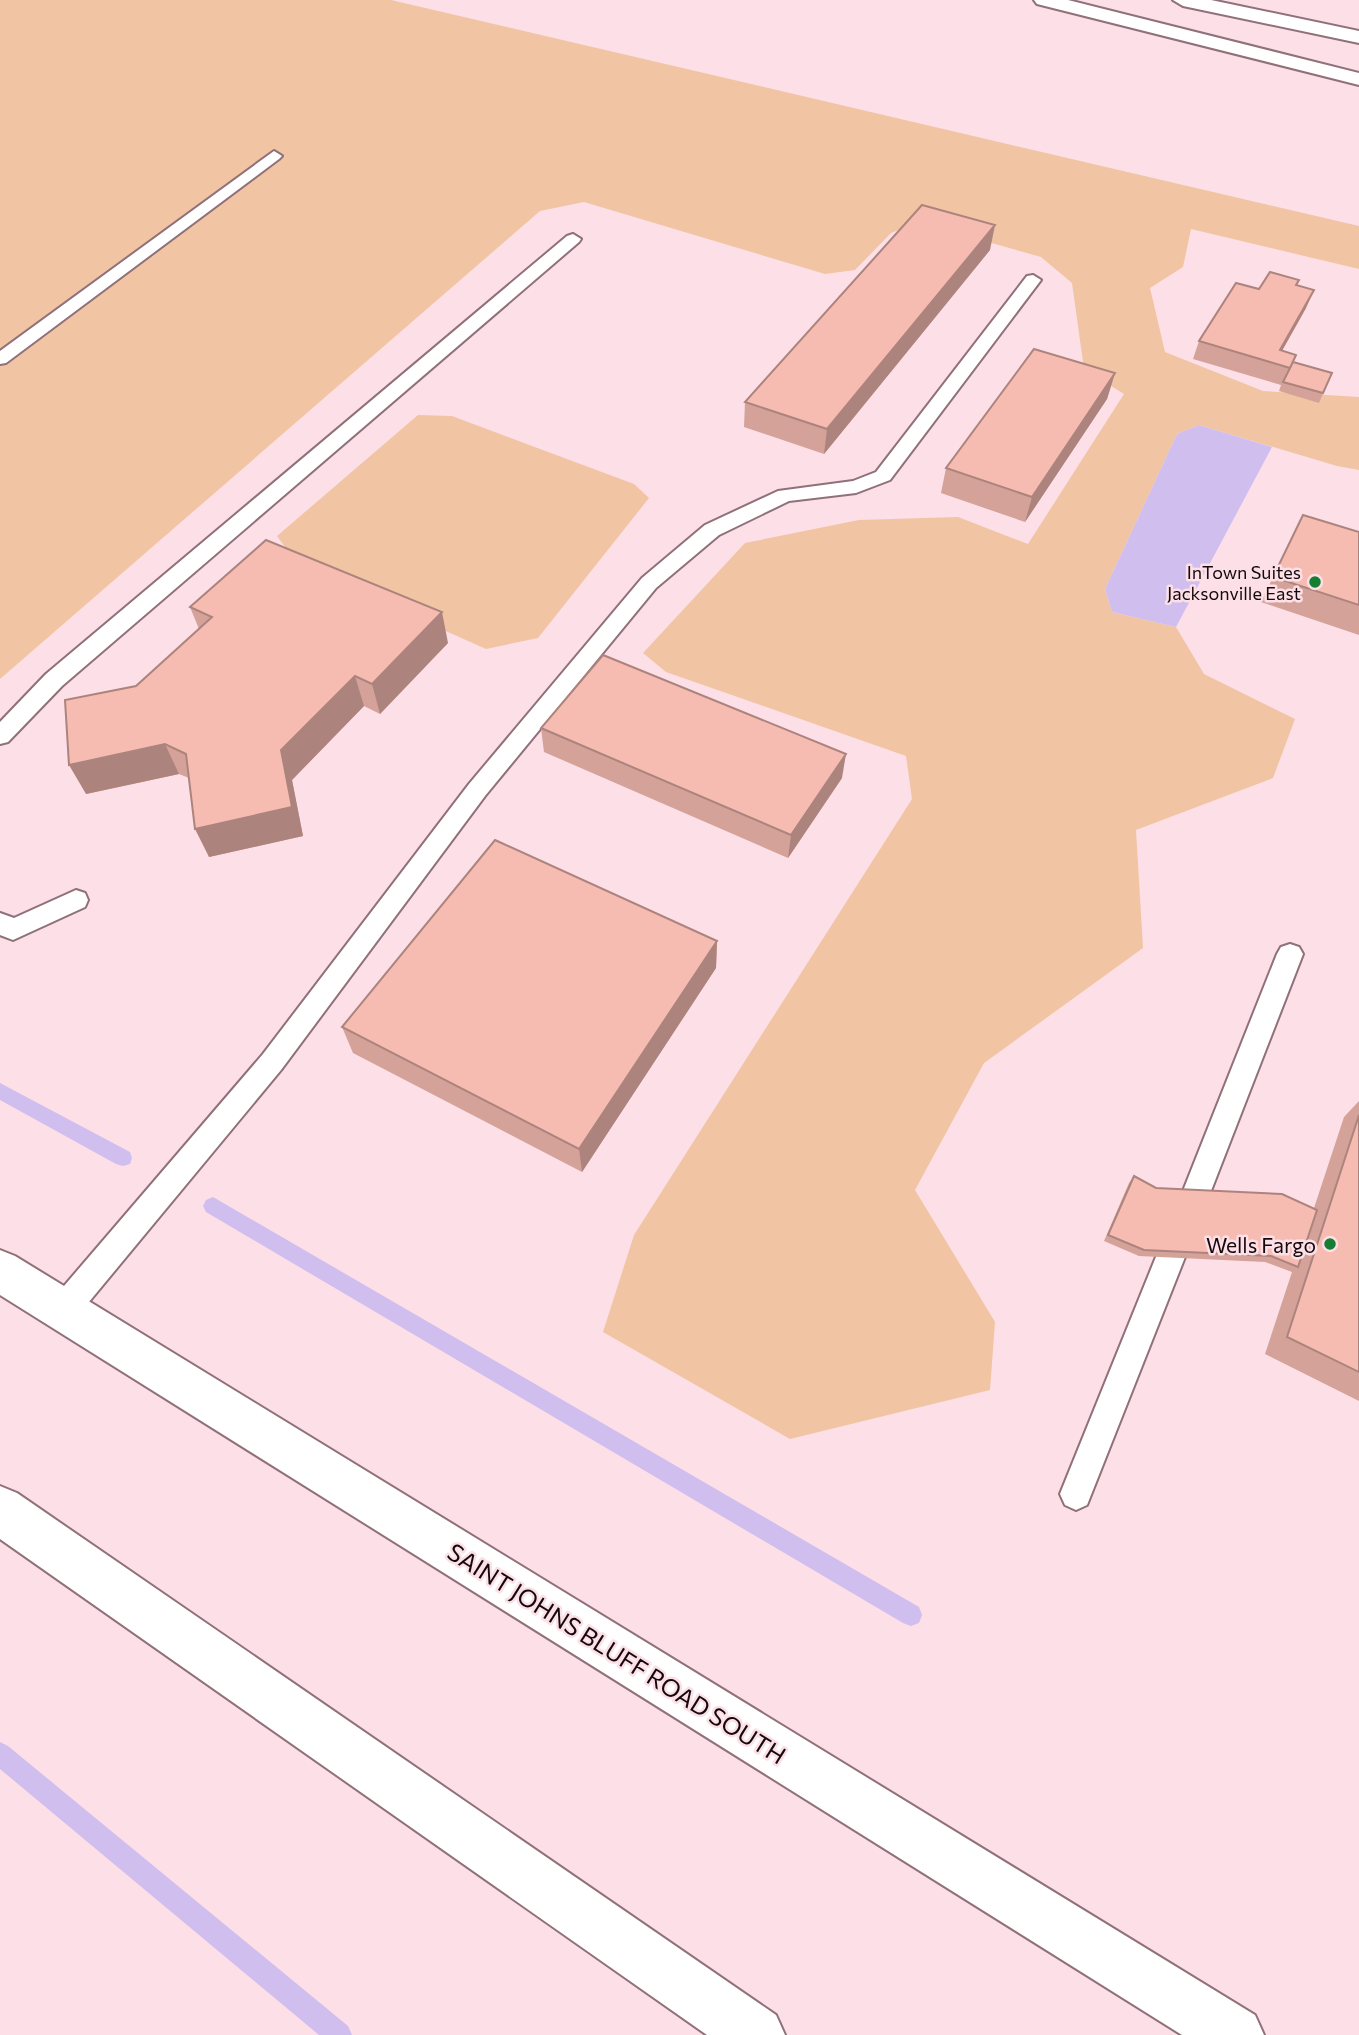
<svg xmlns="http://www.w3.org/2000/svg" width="1359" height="2035" viewBox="0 0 1359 2035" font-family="Commissioner,sans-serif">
  <rect width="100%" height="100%" fill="#fcdfe7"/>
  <path fill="#f1c5a3" d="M0,0H391L1359,226V269L1191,229L1183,267L1150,288L1165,352L1263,391L1359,397V470L1337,466L1199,425L1177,434L1105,589L1112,612L1176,627L1204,674L1295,719L1273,778L1136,830L1143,948L984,1063L915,1190L995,1322L990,1390L790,1439L603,1332L634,1235L912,799L906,756L666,672L643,653L745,543L859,520L958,517L1028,544L1124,394L1084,369L1072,283L1041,257L918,222L891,233L855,270L825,274L584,202L540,211L0,679Z
    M418,415L452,416L634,484L649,498L538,638L486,649L298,565L277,536Z"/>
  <path fill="#d0beef" d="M1199,425L1272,447L1176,627L1112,612L1105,589L1177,434Z"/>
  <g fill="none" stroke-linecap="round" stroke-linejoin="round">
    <path fill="#d0beef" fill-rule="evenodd" d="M0,1083L130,1152L132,1158L130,1164L123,1166L116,1164L0,1100Z
      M213,1197L919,1607L922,1615L919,1623L911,1626L903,1623L206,1212L203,1206L206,1200Z
      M0,1742L8,1746L348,2026L352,2035H319L0,1769Z"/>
    <defs>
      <path id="lane" d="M274,151L282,156L279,159L6,363L0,364V351Z
        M573,234L581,239L579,242L62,686L8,742L0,744V722L46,674L567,236Z
        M1033,275L1041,280L890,480L856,493L789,501L719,535L656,588L485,796L281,1070L74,1320L63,1325L52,1320L48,1310L52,1300L263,1054L469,784L642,578L705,525L778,491L853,481L876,472L1027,276Z
        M76,890L85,893L88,900L85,907L13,940L0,935V913L14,918Z
        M1290,944L1299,947L1303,954L1209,1196L1205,1205L1195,1209L1185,1205L1181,1196L1277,954L1281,947Z
        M1170,1243L1180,1247L1185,1257L1087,1505L1076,1510L1065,1505L1060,1494L1160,1247Z"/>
      <path id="secondary" d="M0,1250L15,1256L1255,2015L1264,2035H1182L0,1295Z
        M0,1486L17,1493L776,2015L785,2035H707L0,1539Z"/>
      <path id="highway" d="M1034,0H1068L1359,73V85L1037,4Z
        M1173,0H1211L1359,31V43L1183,6Z"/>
    </defs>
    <use href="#lane" stroke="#907079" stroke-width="4"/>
    <use href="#secondary" stroke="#907079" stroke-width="4"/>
    <use href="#highway" stroke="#907079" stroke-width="4"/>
    <use href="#lane" fill="#fff" fill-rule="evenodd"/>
    <use href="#secondary" fill="#fff" fill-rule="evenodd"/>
    <use href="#highway" fill="#fff" fill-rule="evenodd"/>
  </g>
  <path fill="#d4a299" d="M990,250L824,454L744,427L745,402Z
    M1299,280L1297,285L1306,308L1282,351L1296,355L1293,363L1332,373L1319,403L1279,391L1281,385L1193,359L1199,341L1259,289Z
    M1115,373L1107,399L1025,522L941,493L946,468Z
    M1303,515L1359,532V635L1261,602Z
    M190,607L448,643L380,714L364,706L292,780L303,836L209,857L189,778L179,774L86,794L136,686L199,629Z
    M541,728L842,778L788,858L544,752Z
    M717,941L716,968L582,1172L353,1053L342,1027Z
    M1359,1101V1401L1265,1354L1292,1272L1265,1262L1139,1256L1104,1241L1129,1183L1134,1176L1156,1188L1314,1208L1344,1117Z"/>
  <path fill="#ac847d" d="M995,225L990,250L824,454L827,429Z
    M1314,290L1306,308L1275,363L1280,350Z
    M1115,373L1107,399L1025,522L1032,497Z
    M442,612L448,643L380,714L372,684Z
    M355,676L364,706L292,780L303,836L209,857L195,829L281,750Z
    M165,744L179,774L86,794L69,765Z
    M846,754L842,778L788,858L791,835Z
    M717,941L716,968L582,1172L579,1149Z"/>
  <path fill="#f6bcb2" stroke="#ac847d" stroke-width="2" d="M922,205L995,225L827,429L745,402Z
    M1270,272L1299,280L1296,285L1314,290L1280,350L1296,355L1290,368L1199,341L1236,283L1259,289Z
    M1034,349L1115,373L1032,497L946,468Z
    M1293,362L1332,373L1323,393L1283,382Z
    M1303,515L1359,532V605L1273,577Z
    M266,540L442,612L372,684L355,676L281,750L292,807L195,829L186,754L165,744L69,765L65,700L136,686L212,617L190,607Z
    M603,655L846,754L791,835L541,728Z
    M495,840L717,941L579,1149L342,1027Z
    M1359,1115V1372L1287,1337Z
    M1134,1176L1156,1188L1282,1194L1317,1210L1298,1267L1271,1256L1144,1250L1108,1235Z"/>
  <g fill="#177d30" stroke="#fcdfe7" stroke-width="2.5">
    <circle cx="1315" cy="582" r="7"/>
    <circle cx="1330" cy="1244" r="7"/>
  </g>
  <g text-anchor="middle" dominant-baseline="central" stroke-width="5" stroke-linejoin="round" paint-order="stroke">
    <g font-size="18" fill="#14090c" stroke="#fcdfe7" text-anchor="end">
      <text x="1301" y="572">InTown Suites<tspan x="1301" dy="21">Jacksonville East</tspan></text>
    </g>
    <g font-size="21" fill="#14090c" stroke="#fcdfe7" text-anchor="end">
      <text x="1316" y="1244">Wells Fargo</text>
    </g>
    <g font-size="24" fill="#14090c" stroke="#fcdfe7">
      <text transform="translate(617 1653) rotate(32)">SAINT JOHNS BLUFF ROAD SOUTH</text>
    </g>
  </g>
</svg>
